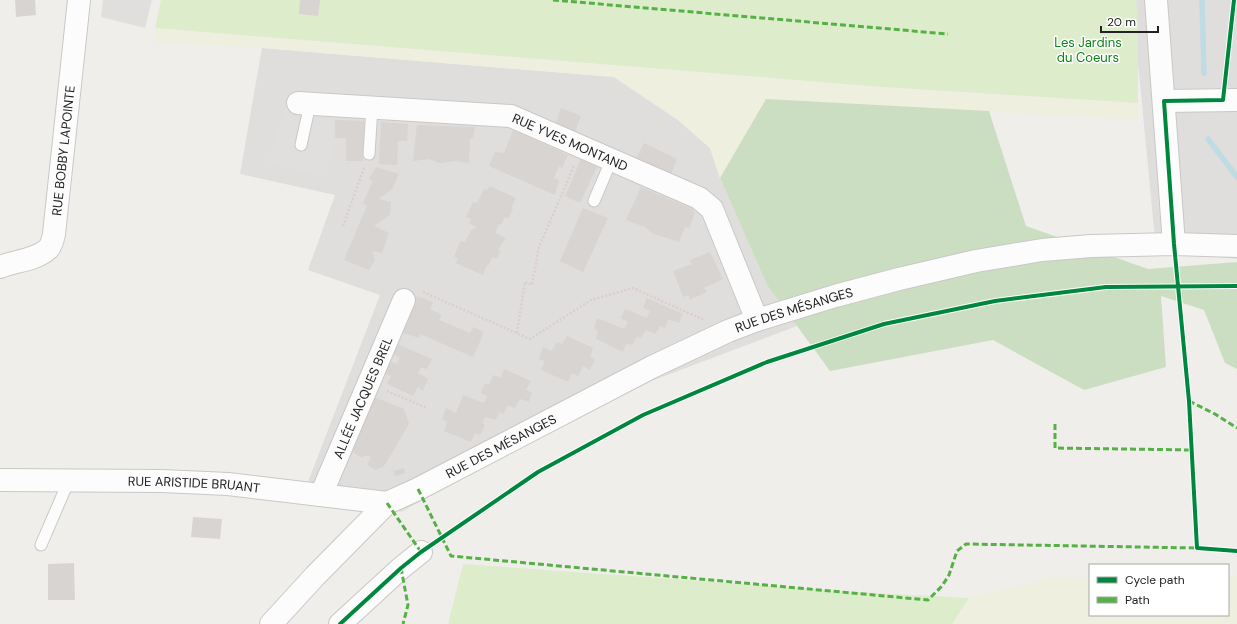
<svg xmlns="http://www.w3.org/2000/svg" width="1237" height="624" viewBox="0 0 1237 624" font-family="'DM Sans',sans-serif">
  <rect width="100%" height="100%" fill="#f0eeeb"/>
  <path fill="#dfdedc" d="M1132,0H1237V259L1156,250Z
    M262,48L614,77L678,120L710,148L720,178L767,285L797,326L614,395L401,512L308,482L380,295L308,270L335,195L240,174Z"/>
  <path fill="#efefdf" d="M155,28L883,87L1138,103L1139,120L767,99L720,178L710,148L678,120L614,77L262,48L154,42Z
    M1228,576H1237V624H952L969,598L1053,577H1090V615H1228Z"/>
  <path fill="#ddeccb" d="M161,0H1136L1138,20V103L883,87L155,28Z
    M463,564L840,591L969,598L952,624H448Z"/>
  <path fill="#cbdec1" d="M766,99L989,111L1026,226L1148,269L1237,262V369L1225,363L1204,310L1161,296L1166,367L1084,390L993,340L830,371L767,285L720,178Z"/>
  <path fill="#e0dfde" d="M103,0H152L145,28L101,17Z
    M291,89L336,94L332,160H322L321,176L268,162Z"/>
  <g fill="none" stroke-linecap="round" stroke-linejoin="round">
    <path stroke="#bfdbe3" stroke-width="5.5" d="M1202,0L1204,73
      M1208,139L1237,177"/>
  </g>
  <path fill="#d7d4d2" d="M15,0H35L36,15L16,17Z
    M300,0H320L318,16L299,14Z
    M561,108L581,116L575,132L556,123Z
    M335,120L364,121L363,161H346V138H335Z
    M381,122L408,124L407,141H398L397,165L379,164Z
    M417,125L475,127L473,138L470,139L469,163L456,161L440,163L429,159L413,161Z
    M513,130L568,155L562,168L559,166L554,178L559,180L555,195L489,166L495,152L504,153Z
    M644,143L677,159L671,175L635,160Z
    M581,159L597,167L580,203L565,196Z
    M376,167L399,174L392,189L379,199L391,202L390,215L374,226L389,233L382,253L372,251L375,260L369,270L344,260L367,206L363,203L373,181L369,179Z
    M490,186L516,198L511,208L513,209L508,219L505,217L501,225L499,224L495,233L506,238L498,250L500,251L497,259L492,257L489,265H487L483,275L456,263L458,259L454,256L461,241L465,242L472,229L475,230L476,227L469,223L471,219L466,217L473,202L477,203L484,189L487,190Z
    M641,187L693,209V211L695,213L689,228L685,227L679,242L652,233L645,227L626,220Z
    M583,208L608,218L583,272L560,261Z
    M710,252L723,279L704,288L707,292L689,300V295L683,297L673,271L692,264L690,260Z
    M417,296L433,302L430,309L442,315L439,320L470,333L473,327L484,332L473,357L420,334L419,338L401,332Z
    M647,298L683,314L679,323L668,319L665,328L660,326L655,334L646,330L641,338L637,336L632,345L626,343L623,352L596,339L598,331L594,329L597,318L624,329L628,322L621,318L625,309L647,318L650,311L643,308Z
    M567,336L593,348L590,357L595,359L590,370L583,366L578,376L572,373L568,382L541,370L545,361L539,359L543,347L551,351L557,342L562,344Z
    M397,344L432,359L427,369L421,367L418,373L428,379L423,391L418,387L413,396L387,384L391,376L383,373L388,361L397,364L400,357L392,354Z
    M504,369L531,381L526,390L532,392L529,402L520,399L515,408L508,405L503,414L499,412L496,420L485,417L482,423L485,425L480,435L475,433L471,442L444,431L447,422L442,419L446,408L456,413L463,395L484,403L487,396L481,393L485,383L489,385L493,375L501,378Z
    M374,397L404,409L409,424L384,466L376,470L367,465L371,457L365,455L363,458L350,451Z
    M404,468L405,473L395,476L393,471Z
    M193,517L222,519L220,539L191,537Z
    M74,563L75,600H48V564Z"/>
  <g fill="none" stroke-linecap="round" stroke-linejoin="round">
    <defs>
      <path id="lane" d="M301,145L310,104
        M369,154L372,107
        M594,201L611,161
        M41,545L69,480"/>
      <g id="street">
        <path d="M1156,0L1174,244"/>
        <path d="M1164,101L1237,100"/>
        <path id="s1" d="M298,103L511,116L699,198L712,209L757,320"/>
        <path id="s2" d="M0,267C15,261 36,260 48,249C51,246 53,239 54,234L79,0"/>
        <path id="s3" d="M0,480L162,481L228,484L387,503"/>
        <path id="s4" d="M321,495L404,300"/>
        <path id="s5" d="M271,624L315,576L387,503L418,489L652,367L728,331L757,320L835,296L899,279L976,261L1042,250L1091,246L1174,244L1237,246"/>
        <path d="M340,624L401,568L421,552"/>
      </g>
    </defs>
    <use href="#lane" stroke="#c9c8c7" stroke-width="13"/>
    <use href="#street" stroke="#c9c8c7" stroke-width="24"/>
    <path stroke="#dccecd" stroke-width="2.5" stroke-dasharray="2 2" stroke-linecap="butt" d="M343,226L364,168
      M423,292L530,339L591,300L633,288L704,320
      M517,333L525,282L532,285L539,247L574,166
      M387,391L427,408
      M437,541L538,472L643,415L767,362L884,324L995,301L1106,287L1237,286"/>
    <use href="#lane" stroke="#fdfcfc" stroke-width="11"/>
    <use href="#street" stroke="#fdfcfc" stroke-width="22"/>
    <path stroke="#55b145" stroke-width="3" stroke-dasharray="6 3" stroke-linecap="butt" d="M553,0L948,34
      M1189,401L1215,414L1237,428
      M1055,424V448L1192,450
      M418,489L451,556L928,600L942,586L949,575L957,551L966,544L1197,548
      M387,503L421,552
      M401,568L408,605L403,624"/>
    <defs>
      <path id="cycleway" d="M1234,0L1223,100L1164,101L1174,244L1189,401L1197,548L1237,551
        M340,624L401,568L421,552L538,472L643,415L767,362L884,324L995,301L1106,287L1237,286"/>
    </defs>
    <use href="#cycleway" stroke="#fff" stroke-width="6"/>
    <use href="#cycleway" stroke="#00873e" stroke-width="4"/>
  </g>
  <g text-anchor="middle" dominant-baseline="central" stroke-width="3" stroke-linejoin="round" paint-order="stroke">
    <g font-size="13" fill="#0c8416" stroke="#fff">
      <text x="1088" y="42">Les Jardins<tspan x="1088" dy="15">du Coeurs</tspan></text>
    </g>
    <g font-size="13" fill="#222" stroke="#fff">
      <text stroke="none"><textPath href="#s1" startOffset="278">RUE YVES MONTAND</textPath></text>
      <text stroke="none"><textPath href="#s2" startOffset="152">RUE BOBBY LAPOINTE</textPath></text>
      <text stroke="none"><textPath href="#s5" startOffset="619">RUE DES MÉSANGES</textPath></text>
      <text stroke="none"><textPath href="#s4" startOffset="106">ALLÉE JACQUES BREL</textPath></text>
      <text stroke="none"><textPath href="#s5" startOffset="295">RUE DES MÉSANGES</textPath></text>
      <text stroke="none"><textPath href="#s3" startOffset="194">RUE ARISTIDE BRUANT</textPath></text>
    </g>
  </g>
  <rect x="1089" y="564" width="140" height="52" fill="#ffffff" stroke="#a7a7a7"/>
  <rect x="1097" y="577" width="20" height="6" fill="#00873e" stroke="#a7a7a7"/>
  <text x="1125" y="584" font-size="12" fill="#222222">Cycle path</text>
  <rect x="1097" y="597" width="20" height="6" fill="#55b145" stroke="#a7a7a7"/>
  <text x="1125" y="604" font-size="12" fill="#222222">Path</text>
  <path d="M1101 26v6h57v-6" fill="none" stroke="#222222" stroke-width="2"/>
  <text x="1107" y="26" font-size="12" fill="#222222" stroke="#ffffff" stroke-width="3" paint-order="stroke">20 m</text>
</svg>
